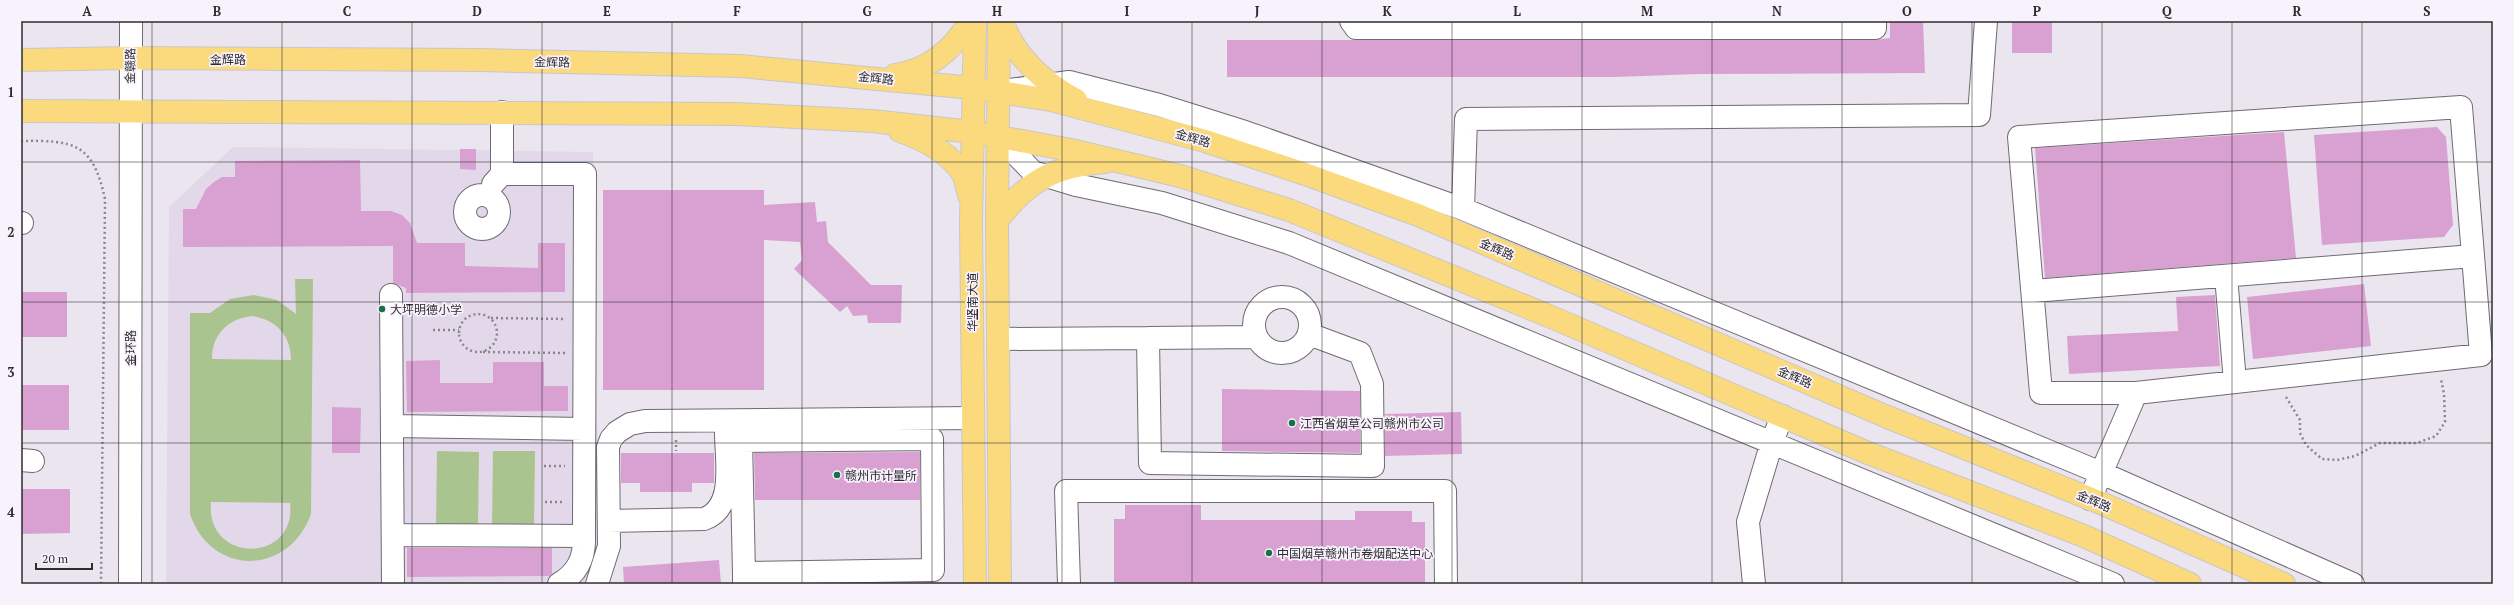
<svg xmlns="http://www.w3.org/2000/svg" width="2514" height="605" viewBox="0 0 2514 605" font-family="'PT Serif','Noto Sans SC',serif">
  <rect width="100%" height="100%" fill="#ebe5ef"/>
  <path fill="#e3d8e9" d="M233,147L593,152L599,542L590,576L582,584H166L169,207Z"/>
  <path fill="#aac490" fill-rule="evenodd" d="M295,279H313L311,514C289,576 211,577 190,514V313H210L230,299L254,295L277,300L296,314ZM252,316C276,320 291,335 291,360L212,359C212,335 227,319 252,316ZM211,502L290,503C297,564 205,564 211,502Z
    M437,451L479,452L478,528H436Z
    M493,451H535L534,528L492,527Z"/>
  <path fill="#d9a1d1" d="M1890,21H1923L1925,73L1698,74L1615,77H1227V40H1875L1890,38Z
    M2012,21H2052V53H2012Z
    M2437,127L2446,137L2453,225L2444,237L2322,245L2314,135Z
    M2284,132L2296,258L2045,278L2035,148Z
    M460,149H476V170L460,169Z
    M360,160L361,211H391L402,215L410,223L417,243H465V266L538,268V243H565V292L406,293V288L393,283V246L183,247V209H196L206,189L214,182L222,177H235V161Z
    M603,190H764V205L815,202L817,222L826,221L828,242L871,285H902L901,323H868L867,315L853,316L847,306L840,312L794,269L802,260L800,242L764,240V390H603Z
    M2364,284L2371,346L2253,359L2247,297Z
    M21,292H67V337H21Z
    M2215,295L2220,366L2069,374L2067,336L2178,331L2176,297Z
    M440,360V383H493V362H544V386H568V411L407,412L406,361Z
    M21,385H69V430H21Z
    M1222,389L1360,391V453L1222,451Z
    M332,407L361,408L360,453H332Z
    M1461,412L1462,454L1385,456V414Z
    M920,452V500H755L754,453Z
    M621,453H714V483H692V492H640V483H621Z
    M21,489H70V533L21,534Z
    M1125,505H1201V520H1355V511H1412V522H1425V584H1114V519H1125Z
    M407,548H552V574L550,576L407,577Z
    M719,560L721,584H624L623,567Z"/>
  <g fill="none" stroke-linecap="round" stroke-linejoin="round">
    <defs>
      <path id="minor" d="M1351,21L1356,28H1875V21
        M1003,91L1069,82L1159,105L1245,132L1463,209L2106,475L2353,584
        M998,136L1033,172L1076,185L1162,203L1289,243L2113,584
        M493,184L502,174V112
        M465 212a17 17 0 1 1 34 0a17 17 0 1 1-34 0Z
        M1463,209L1466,119L1979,115L1986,21
        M21,223H22
        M2226,276L2235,382
        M2033,291L2473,256
        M391,295L393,584
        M1254 325a28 28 0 1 1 56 0a28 28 0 1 1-56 0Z
        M1148,338L1256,337
        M998,339L1148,338L1150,463L1373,466L1372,384L1360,353L1309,334
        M392,426L584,429
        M21,460L33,461
        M2090,499L2136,393H2041L2019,137L2461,107L2481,355L2136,393
        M609,521L704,519C736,508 726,460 726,433
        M393,535L584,536L585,174H502
        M744,573L933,570L932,439L741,441L744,573V584
        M130,584L131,21
        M559,584C578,573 585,557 584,536
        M597,584L609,546L608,447L611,439L617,432L630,424L645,421L973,418
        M1069,584L1066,491H1445L1446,584
        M1754,584L1748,522L1772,442L1782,416"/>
      <path id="major" d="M999,21L997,221L1000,584
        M1002,21C1015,57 1043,82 1076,100
        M21,60L131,58L480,60L740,66L973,88L1051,100L1205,141L1305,174L1418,215L1885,416L2101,503L2284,584
        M895,75C929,70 953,50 970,21
        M21,111L737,114L872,121L972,132L1071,150L1180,176L1289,210L1549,316L1868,453L2084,536L2190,584
        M900,131C923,139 949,152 963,174C966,180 967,189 969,195
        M997,221C1027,181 1054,166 1105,162
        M975,584L971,222L975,21"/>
    </defs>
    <use href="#minor" stroke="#706a73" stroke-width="24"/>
    <use href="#major" stroke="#c9c8c9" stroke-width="24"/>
    <path stroke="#8a868d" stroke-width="2.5" stroke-dasharray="2 3" stroke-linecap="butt" d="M21,141C74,140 93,143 105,199L101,584
      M459 333a19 19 0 1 1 38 0a19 19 0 1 1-38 0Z
      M491,318L566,319
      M433,330H459
      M483,352L566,353
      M2286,397L2300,420V433L2306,445L2322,459L2337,460L2355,456L2380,443H2417L2436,436L2445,422L2444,394L2441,379
      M676,440V451
      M544,466H565
      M545,502H564"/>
    <use href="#minor" stroke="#fff" stroke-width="22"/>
    <use href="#major" stroke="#fbd97d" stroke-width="22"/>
  </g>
  <path fill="none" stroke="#2e2c30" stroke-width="1" stroke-opacity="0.55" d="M152,21V584M282,21V584M412,21V584M542,21V584M672,21V584M802,21V584M932,21V584M1062,21V584M1192,21V584M1322,21V584M1452,21V584M1582,21V584M1712,21V584M1842,21V584M1972,21V584M2102,21V584M2232,21V584M2362,21V584M21,162H2493M21,302H2493M21,443H2493"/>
  <g fill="#157247" stroke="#f8f2fc" stroke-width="1.5">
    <circle cx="382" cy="309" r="4"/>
    <circle cx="1292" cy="423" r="4"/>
    <circle cx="837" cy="475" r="4"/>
    <circle cx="1269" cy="553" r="4"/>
  </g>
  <g text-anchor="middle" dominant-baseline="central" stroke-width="3.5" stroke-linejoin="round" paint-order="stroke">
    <g font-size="12" fill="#2e2c30" stroke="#f8f2fc">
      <text x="228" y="59">金辉路</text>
      <text transform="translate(552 62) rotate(1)">金辉路</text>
      <text transform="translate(130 66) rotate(-89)">金赣路</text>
      <text transform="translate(876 78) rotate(6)">金辉路</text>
      <text transform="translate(1193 138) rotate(16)">金辉路</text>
      <text transform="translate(1497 249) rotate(23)">金辉路</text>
      <text transform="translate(972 302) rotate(-90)">华坚南大道</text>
      <text transform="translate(130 348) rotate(-90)">金环路</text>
      <text transform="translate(1795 377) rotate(23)">金辉路</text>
      <text transform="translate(2094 501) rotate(23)">金辉路</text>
    </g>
    <g font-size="12" fill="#2e2c30" stroke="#f8f2fc" text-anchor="start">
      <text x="390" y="309">大坪明德小学</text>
      <text x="1300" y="423">江西省烟草公司赣州市公司</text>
      <text x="845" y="475">赣州市计量所</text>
      <text x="1277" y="553">中国烟草赣州市卷烟配送中心</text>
    </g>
  </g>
  <rect width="2514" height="605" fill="none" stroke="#f8f2fc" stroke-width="44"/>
  <path d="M36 563v6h56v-6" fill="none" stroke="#2e2c30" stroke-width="2"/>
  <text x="42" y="563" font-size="12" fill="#2e2c30" stroke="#f8f2fc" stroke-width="3" paint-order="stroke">20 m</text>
  <rect x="22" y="22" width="2470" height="561" fill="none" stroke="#2e2c30" stroke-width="1.5"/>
  <g font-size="13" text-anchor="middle" font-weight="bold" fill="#2e2c30">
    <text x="87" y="16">A</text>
    <text x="217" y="16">B</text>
    <text x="347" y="16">C</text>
    <text x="477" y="16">D</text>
    <text x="607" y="16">E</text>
    <text x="737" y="16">F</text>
    <text x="867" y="16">G</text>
    <text x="997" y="16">H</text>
    <text x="1127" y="16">I</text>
    <text x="1257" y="16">J</text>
    <text x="1387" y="16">K</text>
    <text x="1517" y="16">L</text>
    <text x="1647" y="16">M</text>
    <text x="1777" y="16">N</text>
    <text x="1907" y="16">O</text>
    <text x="2037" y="16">P</text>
    <text x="2167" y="16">Q</text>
    <text x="2297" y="16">R</text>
    <text x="2427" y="16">S</text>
    <text x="11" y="97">1</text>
    <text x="11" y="237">2</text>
    <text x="11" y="377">3</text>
    <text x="11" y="517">4</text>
  </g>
</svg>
